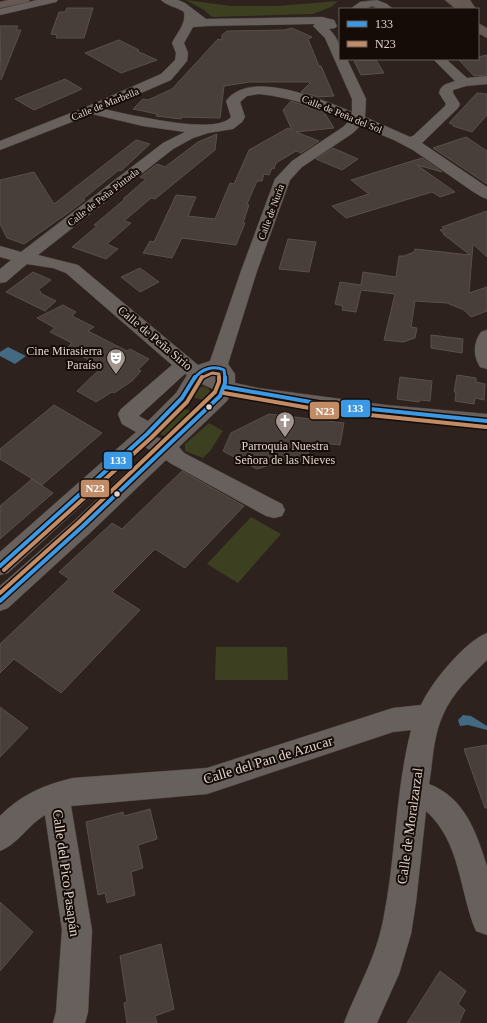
<svg xmlns="http://www.w3.org/2000/svg" width="487" height="1023" viewBox="0 0 487 1023" font-family="'Times New Roman',serif">
  <rect width="100%" height="100%" fill="#2d221d"/>
  <path fill="#3c3f20" d="M186,0L231,6H277L338,1L331,7L313,14L212,17L204,10Z
    M204,386L208,388L211,393L207,401L192,397L199,388Z
    M183,409L189,410L191,412L165,437L160,434V431L180,410Z
    M209,423L223,431L210,451L203,458L185,451V444Z
    M251,517L281,534L238,583L207,564Z
    M216,647H287L288,680H215Z"/>
  <path fill="#436a82" d="M8,347L26,356L15,364L0,356V352Z
    M463,715L471,716L487,726V730L468,725L460,726L458,720Z"/>
  <path fill="#483e3a" stroke="#5a504b" d="M67,8H93L84,38H56L57,35L51,34L59,12H65Z
    M0,26H18L16,30H21L1,80Z
    M292,28L312,37L308,39L319,66H321L334,96L318,97L301,92L311,82H250L224,86L220,118L182,117L181,119L156,116L157,114L133,109L143,99L148,100L172,89L218,39L222,40V35L227,31L285,30Z
    M119,40L139,50L137,51L157,60L121,73L85,53Z
    M487,55V75L474,76L459,60L478,59V57Z
    M376,60L384,73L361,75L354,61Z
    M65,79L82,89L34,110L15,99Z
    M477,93L487,94V115L472,132L453,126L454,125L449,123Z
    M291,101L324,112L334,128L296,132L319,141L301,153L296,151L276,163L274,169L272,168L269,175L264,174L262,181H257L247,204L249,205L243,223H245L236,245L182,238L172,258L143,253L150,241L154,242L176,195L196,197L188,216L215,219L230,183L234,184L249,150L288,128L292,130L283,110Z
    M217,134L215,150L155,199L151,198L124,221L131,223L107,244L118,249L106,259L72,247L97,226L94,225L125,199H123L146,179L140,177L157,164L165,167L198,142Z
    M466,137L487,151V184L433,148Z
    M136,140L150,144L121,171L119,170L83,199L85,200L72,210L24,244L7,238L0,224V180L34,172L54,204Z
    M333,148L358,159L342,170L316,159Z
    M422,158L442,172L417,165L455,192L440,197L432,192L346,218L332,206L369,194L351,180Z
    M487,211V257L473,244L469,293L487,287V311L471,317L464,310L447,303L415,301L411,327L417,328L415,338L403,342L384,340L395,294L361,290L356,312L342,310L343,306L335,304L340,282L361,285L363,272L396,277L399,256H404L414,252L415,249L470,255L443,234H445L440,230L444,229L442,227Z
    M288,239L316,242L309,272L279,269Z
    M140,268L159,282L140,292L121,277Z
    M33,272L51,280L38,290L41,292L40,293L56,301L45,311L6,292Z
    M63,305L76,312L72,316L94,327L88,331L127,351L130,349L149,359L138,370L141,371L132,381L114,393L112,392L96,402L77,391L102,367L67,348L72,343L50,332L55,328L37,318Z
    M431,335L463,339L462,353L431,348Z
    M457,375L476,378V382L485,384L484,400L475,398L474,404L455,401L456,392H454Z
    M400,377L432,381L430,401L420,400L419,402L397,399Z
    M54,405L102,433L42,485L0,459V449Z
    M269,414L344,423L340,445L322,443V446L310,444L306,464L296,463V465L283,461L257,469L223,451L231,433Z
    M182,471L244,506L185,568L155,549L112,592L140,610L61,693L14,659L0,673V644L69,579L59,572L112,523L122,529Z
    M32,479L53,493L0,539V506Z
    M0,707L28,728L0,757Z
    M487,745V808H485L464,749Z
    M150,809L157,839L138,845L143,868L131,872L135,895L107,903L105,893L98,895L86,822L123,812L124,816Z
    M0,902L33,932L0,971Z
    M161,944L174,1009L155,1016L157,1023H127L124,1003L127,1002L120,956Z
    M440,971L466,991L458,1004L465,1010L459,1023H407Z"/>
  <g fill="none" stroke-linecap="round" stroke-linejoin="round">
    <defs>
      <path id="minor" d="M37,0H58L56,2L0,15V9Z
        M161,0H178L185,3L206,19L322,17L334,20L337,26L335,28L329,29C339,39 340,45 340,59H347L366,99L365,117L410,137L413,136L445,106L446,104L439,93C441,84 447,84 455,81L433,59H446L467,78L487,76V84L466,86L453,90V93L460,104L458,108L422,143L487,187V199L482,197L472,191L413,150L394,140L360,126L353,133L302,167L290,180L257,271L228,364L235,374V383L258,388L386,405L487,414V428L386,419L258,402L230,395L227,401L179,447L184,453L282,504L285,510L282,516L274,518L266,516L170,463L166,460L91,532L8,608L0,611V586L75,520L150,450L145,447L8,573L0,575V552L136,432L122,424L118,414L121,409L172,365L66,273L53,268L27,264L6,282L0,283V269L11,260L0,257V246L21,252L163,143L185,132L143,126L92,114L0,150V141L86,107L161,74L175,60L176,53L172,43C177,32 186,25 184,12C177,7 167,6 161,0ZM315,24L313,26L325,38L352,99V112C323,100 249,68 226,101L231,117C229,119 226,121 223,122C200,131 130,115 104,109L171,80L187,61L188,53L184,43L193,27L207,26ZM259,94C291,97 320,108 349,121L343,127L292,161L275,179L241,271L210,361L198,365L78,265L38,255L173,149L193,138L208,133L233,129L242,122L245,117L240,102L247,96ZM185,374L187,375L176,393L148,421L139,416ZM202,384L213,389L212,392L162,439L156,437L186,406Z
        M377,0L387,4L393,9H380L372,6L364,9H350L360,2Z
        M487,330V369L480,367C473,356 473,343 481,332Z
        M487,633V660C471,676 452,693 443,715C433,736 433,761 429,784C465,798 476,832 487,866V935L476,931C459,891 461,842 426,811L416,902L411,934L399,974L377,1023H344C358,987 375,960 383,921C396,858 395,793 411,730L393,732L207,794L71,806L92,930L88,1012L85,1023H53L56,1012L62,930L45,815C28,825 18,844 0,851V816C22,794 44,785 73,778L207,768L393,708L421,705C431,683 464,642 487,633Z"/>
      <path id="major" d="M445,0H458L470,9H456Z
        M478,23L487,28V38L478,33Z"/>
      <path id="highway" d="M8,0H30L28,2L0,8V2Z
        M458,0H470L476,9H464Z"/>
    </defs>
    <use href="#minor" stroke="#4a403c" stroke-width="1"/>
    <use href="#major" stroke="#4a403c" stroke-width="1"/>
    <use href="#highway" stroke="#4a403c" stroke-width="1"/>
    <use href="#minor" fill="#68605c" fill-rule="evenodd"/>
    <use href="#major" fill="#675954" fill-rule="evenodd"/>
    <use href="#highway" fill="#665853" fill-rule="evenodd"/>
    <defs>
      <path id="bus-1-far1" d="M195,378C201,369 214,365 224,370L225,378"/>
      <path id="bus-1" d="M225,387L322,404L487,421
        M0,566L147,434L182,398L195,377
        M0,601L83,526L220,396L225,383V377"/>
      <path id="bus-2-far1" d="M201,378L212,373L219,374V378"/>
      <path id="bus-2" d="M224,393L321,410L486,427
        M4,570L151,438L187,402L202,377
        M0,593L79,522L215,392L219,382V377"/>
    </defs>
    <use href="#bus-1-far1" stroke="#150c08" stroke-width="5.5"/>
    <use href="#bus-1" stroke="#150c08" stroke-width="7"/>
    <use href="#bus-2-far1" stroke="#150c08" stroke-width="5.5"/>
    <use href="#bus-2" stroke="#150c08" stroke-width="7"/>
    <use href="#bus-1-far1" stroke="#3a98e4" stroke-width="3"/>
    <use href="#bus-1" stroke="#3a98e4" stroke-width="4"/>
    <use href="#bus-2-far1" stroke="#c18c65" stroke-width="3"/>
    <use href="#bus-2" stroke="#c18c65" stroke-width="4"/>
  </g>
  <defs>
    <symbol id="theatre-pin" viewBox="-11 -11 22 30"><path d="M0 17L-7.5 6A9.5 9.5 0 1 1 7.5 6Z" fill="#a2958f" stroke="#150c08"/><path d="M-5-5.5Q0-4 5-5.5V0Q5 5 0 6Q-5 5-5 0ZM-3.3-2.5H-1v1.5H-3.3ZM1-2.5H3.3v1.5H1ZM-2.8 1Q0 5.5 2.8 1Z" fill="#fff"/></symbol>
    <symbol id="church-pin" viewBox="-11 -11 22 30"><path d="M0 17L-7.5 6A9.5 9.5 0 1 1 7.5 6Z" fill="#a2958f" stroke="#150c08"/><path d="M-1.2-6h2.4v3.5h3.3v2.4h-3.3V6h-2.4V-.1h-3.3v-2.4h3.3Z" fill="#fff"/></symbol>
  </defs>
  <g fill-rule="evenodd">
    <use href="#theatre-pin" x="105" y="347" width="22" height="30"/>
    <use href="#church-pin" x="274" y="410" width="22" height="30"/>
  </g>
  <g fill="#e1d3cc" stroke="#150c08" stroke-width="1.5">
    <circle cx="209" cy="407" r="3.5"/>
    <circle cx="117" cy="494" r="3.5"/>
  </g>
  <g text-anchor="middle" dominant-baseline="central" stroke-width="4" stroke-linejoin="round" paint-order="stroke">
    <g font-size="10" fill="#e1d3cc" stroke="#150c08">
      <text transform="translate(105 104) rotate(-22)">Calle de Marbella</text>
      <text transform="translate(342 114) rotate(22)">Calle de Peña del Sol</text>
      <text transform="translate(103 197) rotate(-38)">Calle de Peña Pintada</text>
      <text transform="translate(271 212) rotate(-70)">Calle de Nuria</text>
    </g>
    <g font-size="12" fill="#e1d3cc" stroke="#150c08">
      <text transform="translate(155 338) rotate(40)">Calle de Peña Sirio</text>
    </g>
    <g font-size="12" fill="#e1d3cc" stroke="#150c08" text-anchor="end">
      <text x="102" y="351">Cine Mirasierra<tspan x="102" dy="14">Paraíso</tspan></text>
      <text x="285" y="446" text-anchor="middle">Parroquia Nuestra<tspan x="285" dy="14">Señora de las Nieves</tspan></text>
    </g>
    <g font-size="14" fill="#e1d3cc" stroke="#150c08">
      <text transform="translate(268 760) rotate(-17)">Calle del Pan de Azucar</text>
      <text transform="translate(410 826) rotate(-82)">Calle de Moralzarzal</text>
      <text transform="translate(66 873) rotate(82)">Calle del Pico Pasapán</text>
    </g>
  </g>
  <g stroke="#150c08" stroke-width="1.5">
    <rect x="340" y="399" width="31" height="19" rx="4" fill="#3a98e4"/>
    <rect x="309" y="401" width="31" height="19" rx="4" fill="#c18c65"/>
    <rect x="103" y="451" width="30" height="19" rx="4" fill="#3a98e4"/>
    <rect x="80" y="479" width="30" height="19" rx="4" fill="#c18c65"/>
  </g>
  <g font-size="11" text-anchor="middle" font-weight="bold" fill="#fff">
    <text x="355" y="412">133</text>
    <text x="325" y="415">N23</text>
    <text x="118" y="464">133</text>
    <text x="95" y="492">N23</text>
  </g>
  <rect x="339" y="8" width="140" height="52" fill="#150c08" stroke="#675c56"/>
  <rect x="347" y="21" width="20" height="6" fill="#3a98e4" stroke="#675c56"/>
  <text x="375" y="28" font-size="12" fill="#e1d3cc">133</text>
  <rect x="347" y="41" width="20" height="6" fill="#c18c65" stroke="#675c56"/>
  <text x="375" y="48" font-size="12" fill="#e1d3cc">N23</text>
</svg>
